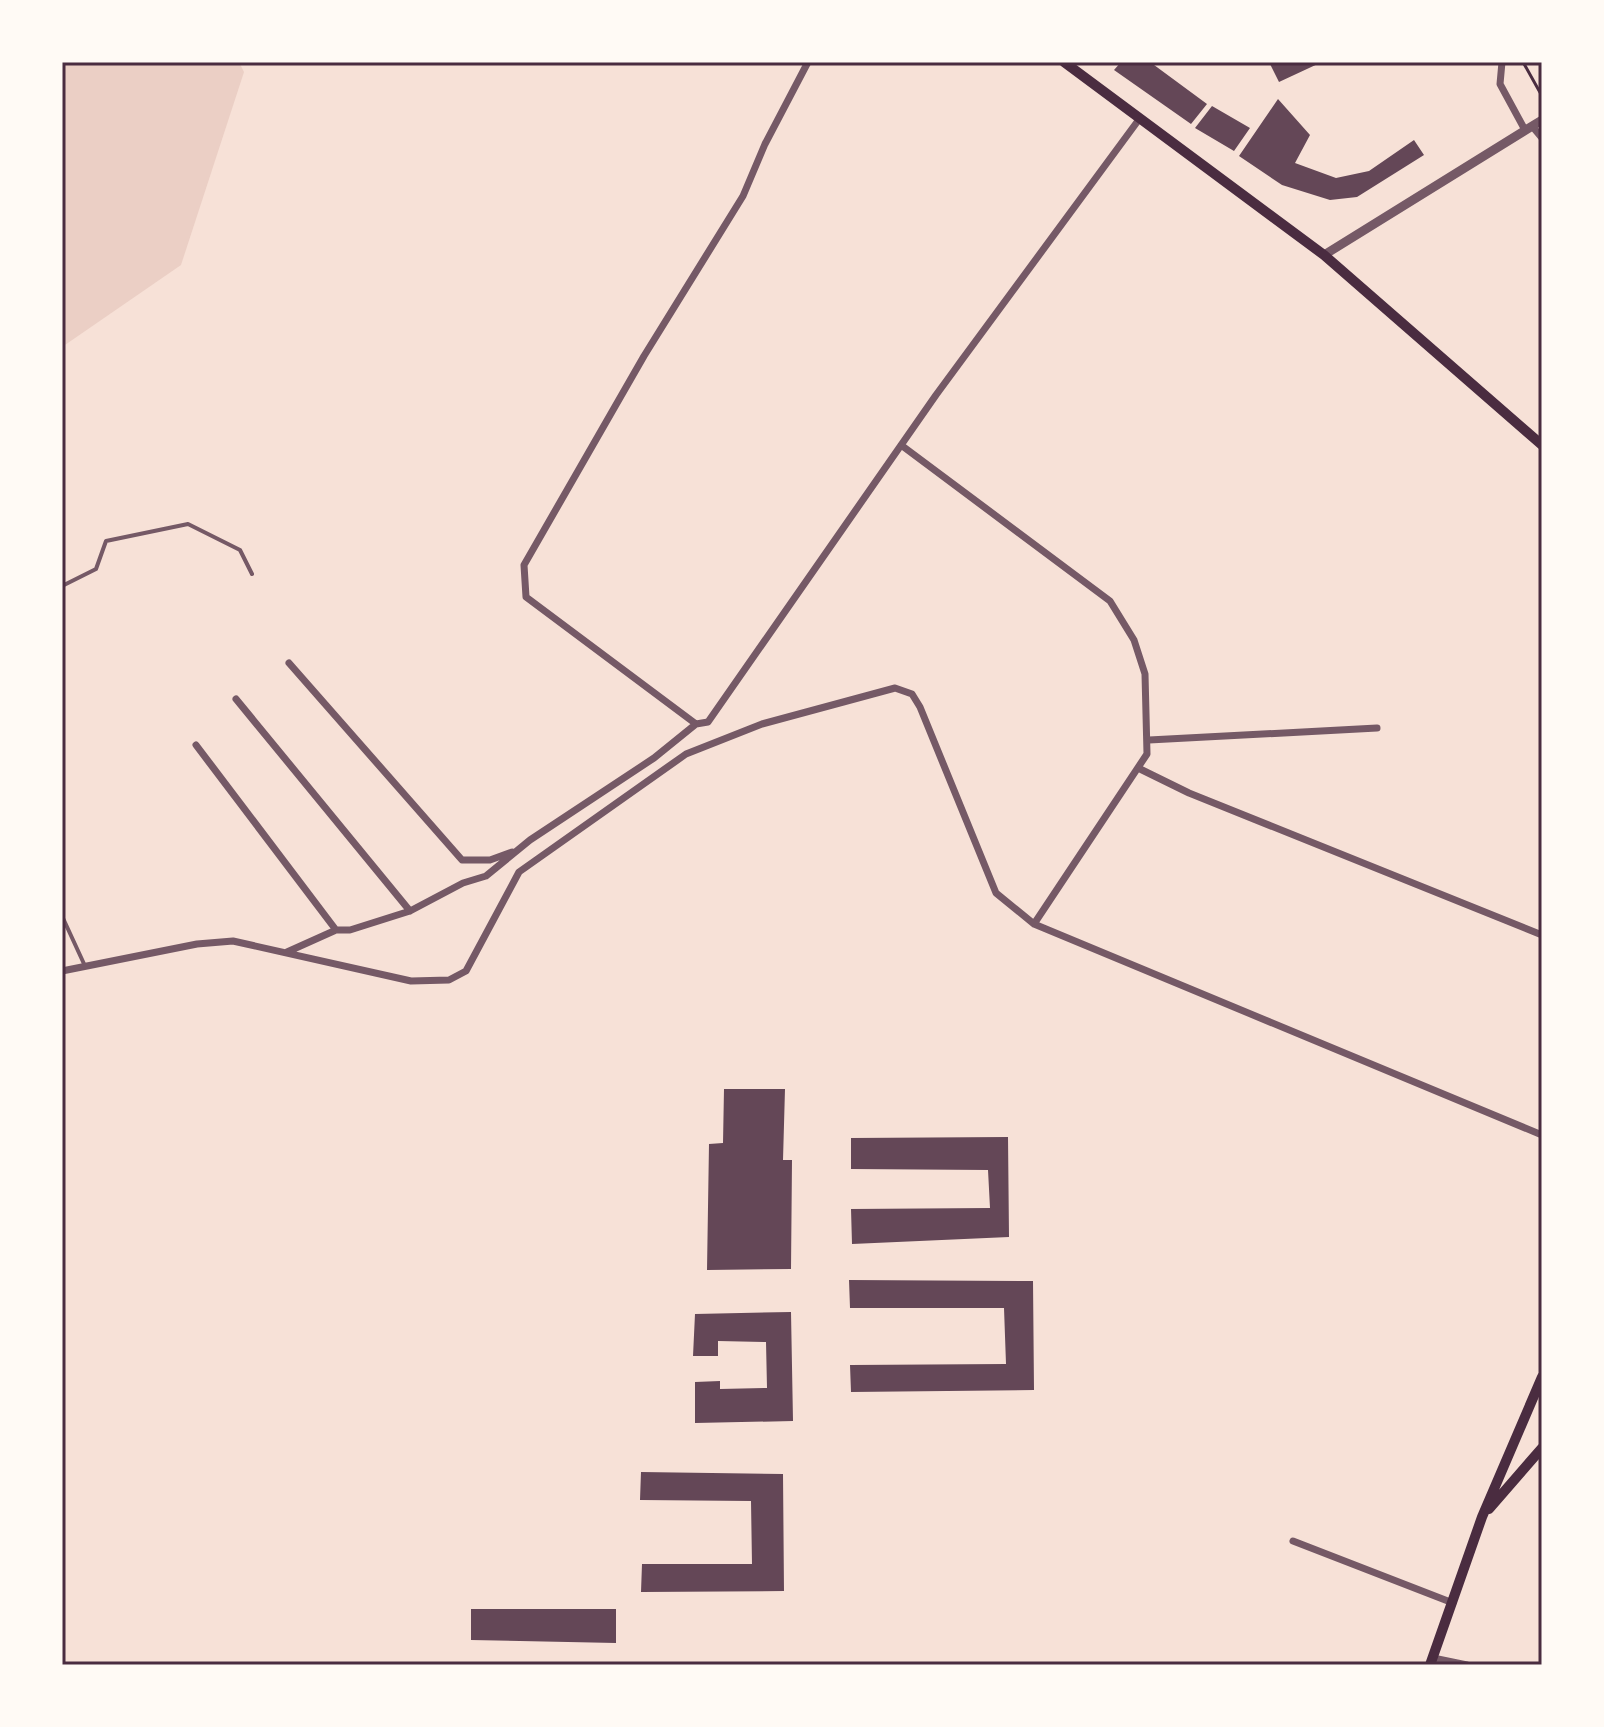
<svg xmlns="http://www.w3.org/2000/svg" width="1604" height="1727" viewBox="0 0 1604 1727" font-family="Commissioner,sans-serif">
  <rect width="100%" height="100%" fill="#f7e1d7"/>
  <path fill="#ebcfc5" d="M62,62H239L244,72L181,265L62,347Z"/>
  <path fill="#644757" d="M1121,62H1150L1207,104L1191,124L1114,70Z
    M1269,62H1322L1279,82Z
    M1278,99L1310,135L1295,163L1336,178L1369,171L1414,140L1424,155L1357,197L1330,200L1282,185L1239,156Z
    M1212,106L1250,128L1234,151L1195,128Z
    M724,1089H785L783,1160H792L791,1269L707,1270L709,1144L723,1143Z
    M1008,1137L1009,1237L852,1244L851,1209L990,1208L988,1170L851,1169V1138Z
    M849,1280L1033,1281L1034,1390L851,1392L850,1365L1006,1364L1004,1308H850Z
    M791,1312L793,1421L695,1423V1382L720,1381V1389L767,1388L766,1342L718,1341V1356H693L695,1314Z
    M641,1472L783,1474L784,1591L641,1592L642,1564H752L751,1501L640,1500Z
    M471,1609H616V1643L471,1640Z"/>
  <g fill="none" stroke-linecap="round" stroke-linejoin="round">
    <path stroke="#4a2c40" stroke-width="3" d="M1523,62L1542,96"/>
    <path stroke="#755966" stroke-width="4" d="M62,586L96,569L106,541L188,524L240,550L252,574
      M62,916L85,966"/>
    <path stroke="#755966" stroke-width="7" d="M1502,62L1500,84L1525,130
      M1532,126L1542,138
      M901,445L1110,601L1134,640L1145,674L1147,754L1034,924L1542,1135
      M289,663L462,860H490L512,852
      M236,699L410,911
      M696,724L526,597L524,565L644,356L743,196L765,144L808,62
      M1149,740L1377,728
      M196,745L336,930
      M1138,768L1189,793L1542,935
      M287,952L336,930H350L410,911L463,883L486,876L530,840L654,758L696,724L708,722L936,395L1140,118
      M62,971L197,944L233,941L411,981L449,980L466,971L519,872L686,754L762,724L895,688L912,694L920,707L996,893L1034,924
      M1293,1541L1453,1603
      M1433,1658L1467,1665"/>
    <path stroke="#755966" stroke-width="9" d="M1324,255L1542,120"/>
    <path stroke="#4a2c40" stroke-width="10" d="M1064,62L1324,255L1542,445
      M1489,1509L1542,1448
      M1430,1665L1482,1517L1542,1377"/>
  </g>
  <rect width="1604" height="1727" fill="none" stroke="#fffaf5" stroke-width="128"/>
  <rect x="64" y="64" width="1476" height="1599" fill="none" stroke="#4a2c40" stroke-width="3"/>
</svg>
